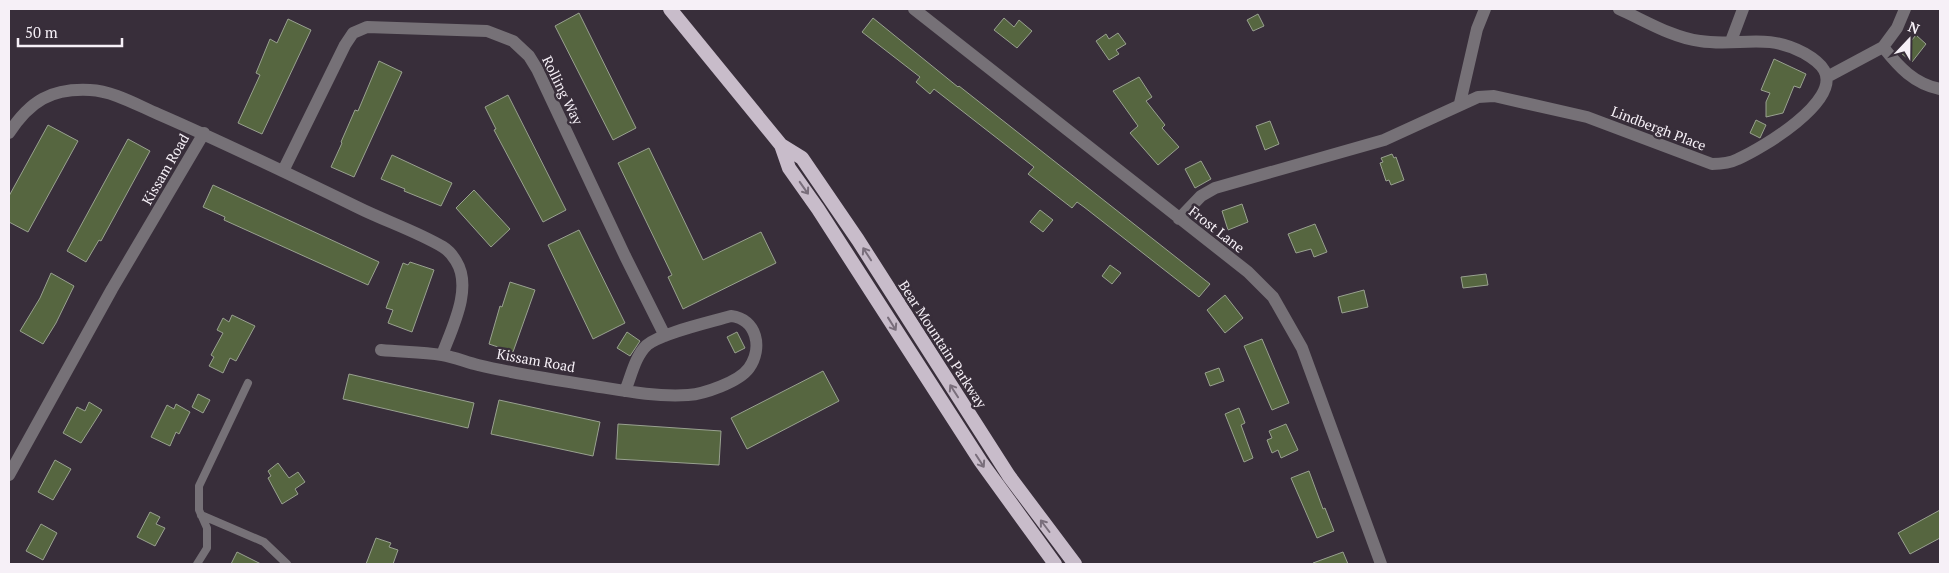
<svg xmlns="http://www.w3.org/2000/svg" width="1949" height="573" viewBox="0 0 1949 573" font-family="'PT Serif',serif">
  <rect width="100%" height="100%" fill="#382e3a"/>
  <path fill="#566640" stroke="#99a190" d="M579,13L636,128L613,140L555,26Z
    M1258,14L1264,26L1253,31L1247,20Z
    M873,18L958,87L959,86L1210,284L1199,297L1084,207L1077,202L1072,208L1045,187L1028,174L1034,167L934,89L930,94L916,82L920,77L862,32Z
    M1004,18L1014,27L1019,20L1032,31L1017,48L994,30Z
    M288,19L311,30L262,134L238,123L260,75L256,73L270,39L277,43Z
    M1118,33L1126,44L1116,50L1119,54L1109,60L1096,41L1106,34L1109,39Z
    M1916,35L1926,44L1912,62L1901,53Z
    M1774,59L1806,74L1800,88L1794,86L1783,113L1766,117V102L1770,93L1761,90Z
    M379,61L402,72L354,177L331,167L342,143L341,142L355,110L358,111Z
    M1139,77L1152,97L1146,101L1165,125L1162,128L1179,147L1158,165L1130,133L1138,126L1113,91Z
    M508,95L566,210L543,222L494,130L496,129L485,107Z
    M1756,120L1766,125L1760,138L1750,133Z
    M1270,121L1279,144L1265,150L1256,126Z
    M48,125L78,141L28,232L9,222V196Z
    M128,139L150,151L101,241L99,240L86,262L67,251Z
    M649,148L703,260L761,232L776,263L683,309L668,277L672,275L618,163Z
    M1392,154L1394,158L1396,157L1404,180L1391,185L1389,180L1386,181L1380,163L1383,162L1381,158Z
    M392,155L452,183L441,206L404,191L405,189L381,179Z
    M1201,161L1211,179L1195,188L1185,169Z
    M213,185L379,262L368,285L224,220L225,217L203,207Z
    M474,190L510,229L491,247L456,208Z
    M1242,204L1248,222L1228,230L1222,211Z
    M1040,210L1053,220L1043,232L1030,222Z
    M1315,224L1327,252L1314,257L1311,249L1296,253L1288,234Z
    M579,230L625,323L593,339L548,245Z
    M410,262L434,270L412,332L388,323L393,310L386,308L403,263L408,265Z
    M1110,265L1121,273L1112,284L1102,276Z
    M51,273L74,286L56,323L43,344L20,331L40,298Z
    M1486,274L1488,285L1463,288L1461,277Z
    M510,282L535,290L513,352L489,344L500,306L502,307Z
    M1364,290L1368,307L1342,313L1338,297Z
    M1225,295L1243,318L1225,333L1207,310Z
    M232,315L255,326L236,361L230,358L223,373L209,366L214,357L211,355L223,333L217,330L223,318L229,322Z
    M627,332L640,341L630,356L617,348Z
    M737,332L745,348L735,353L727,337Z
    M1262,339L1289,403L1272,410L1244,346Z
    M1219,368L1224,381L1210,386L1205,373Z
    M823,371L839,401L747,449L731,418Z
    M349,374L474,403L468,428L343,399Z
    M198,394L210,400L203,413L192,407Z
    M499,400L600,422L593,456L491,434Z
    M89,402L102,410L81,443L63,433L77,407L85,411Z
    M176,404L190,412L179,434L176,432L170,446L151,437L167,405L174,409Z
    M1239,408L1245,423L1241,425L1253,458L1244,462L1225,414Z
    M618,424L721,431L719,465L616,459Z
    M1286,424L1298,450L1281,458L1278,450L1272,453L1267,440L1272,438L1269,431Z
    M55,460L71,469L53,500L38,492Z
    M278,463L289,478L298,472L305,482L295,489L298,494L282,504L268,478L271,476L268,471Z
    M1309,471L1323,509L1325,508L1334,531L1317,538L1291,478Z
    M1940,510V538L1910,554L1898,533Z
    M150,512L160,517L156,524L165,528L155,546L137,537Z
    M41,524L57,533L43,560L26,551Z
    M376,538L391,543L389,547L398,550L393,564H366Z
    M237,552L261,564H231Z
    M1343,552L1348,564H1313V563Z"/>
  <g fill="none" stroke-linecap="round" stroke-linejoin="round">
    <path stroke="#767177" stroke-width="8" d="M201,515L264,542L287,564
      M197,564L207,548V528L199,510V486L248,383"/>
    <path stroke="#767177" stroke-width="12" d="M914,9L1248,272L1273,297L1302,348L1381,564
      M1731,41L1743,9
      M1883,47C1899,67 1914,84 1940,89
      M1827,77L1883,47L1897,28L1905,9
      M1460,103L1477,29L1485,9
      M9,133C30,101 51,88 90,90C113,91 137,105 158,114C225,143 291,175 357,207C385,221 416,231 443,247C448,250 453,256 456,261C473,288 452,328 442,355
      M283,171L345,45L353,33L367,27L487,31L513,41L529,56L537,69L625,256L665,336
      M1179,219L1201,196L1215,188L1384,140L1478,97L1494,96L1587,117L1712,164C1721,164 1730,163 1738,159C1761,149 1842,101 1824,70C1820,63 1811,57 1804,53C1765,32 1739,47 1700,41C1673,38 1644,20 1619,9
      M381,350C401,352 422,352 442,355C454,357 466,362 478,365C516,374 555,380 594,386C625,391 656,397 688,395C704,394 739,382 749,368C763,348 757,319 731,316C711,322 661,333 647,345C635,356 631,377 625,391
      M9,475L112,289L204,133"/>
    <path stroke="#c8bcca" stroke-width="14" d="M670,9L781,145L802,158L858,240L1009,476L1075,564
      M781,145L789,168L818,209L981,462L1055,564"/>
  </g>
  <defs><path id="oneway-shaft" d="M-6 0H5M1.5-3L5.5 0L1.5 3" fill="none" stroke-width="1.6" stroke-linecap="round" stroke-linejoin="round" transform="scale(1.25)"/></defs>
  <g stroke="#796e7b">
    <use href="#oneway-shaft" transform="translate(804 188) rotate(55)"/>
    <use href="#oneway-shaft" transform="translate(867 254) rotate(-123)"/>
    <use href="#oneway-shaft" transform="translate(892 324) rotate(58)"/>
    <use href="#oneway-shaft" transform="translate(954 391) rotate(-123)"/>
    <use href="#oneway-shaft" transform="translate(980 461) rotate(57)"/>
    <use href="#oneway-shaft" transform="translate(1045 526) rotate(-127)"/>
  </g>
  <g text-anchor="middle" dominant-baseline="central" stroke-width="5" stroke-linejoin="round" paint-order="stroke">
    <g font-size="14" fill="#f6f0f7" stroke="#382e3a">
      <text transform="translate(563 90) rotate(64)">Rolling Way</text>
      <text transform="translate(1659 128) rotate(21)">Lindbergh Place</text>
      <text transform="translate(165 169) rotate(-60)">Kissam Road</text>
      <text transform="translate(1217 229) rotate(38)">Frost Lane</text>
      <text transform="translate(943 344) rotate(57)">Bear Mountain Parkway</text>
      <text transform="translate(536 360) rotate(10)">Kissam Road</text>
    </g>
  </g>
  <rect width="1949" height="573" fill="none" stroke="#f6f0f7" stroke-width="20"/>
  <g transform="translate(1909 40) rotate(22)" stroke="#382e3a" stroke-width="4" paint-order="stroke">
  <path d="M0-4L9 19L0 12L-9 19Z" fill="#f6f0f7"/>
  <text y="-8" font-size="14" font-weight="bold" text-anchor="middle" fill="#f6f0f7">N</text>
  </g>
  <path d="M18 38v8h104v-8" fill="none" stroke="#f6f0f7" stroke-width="2.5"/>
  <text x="25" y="38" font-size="15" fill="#f6f0f7" stroke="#382e3a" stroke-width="4" paint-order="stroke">50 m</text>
</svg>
